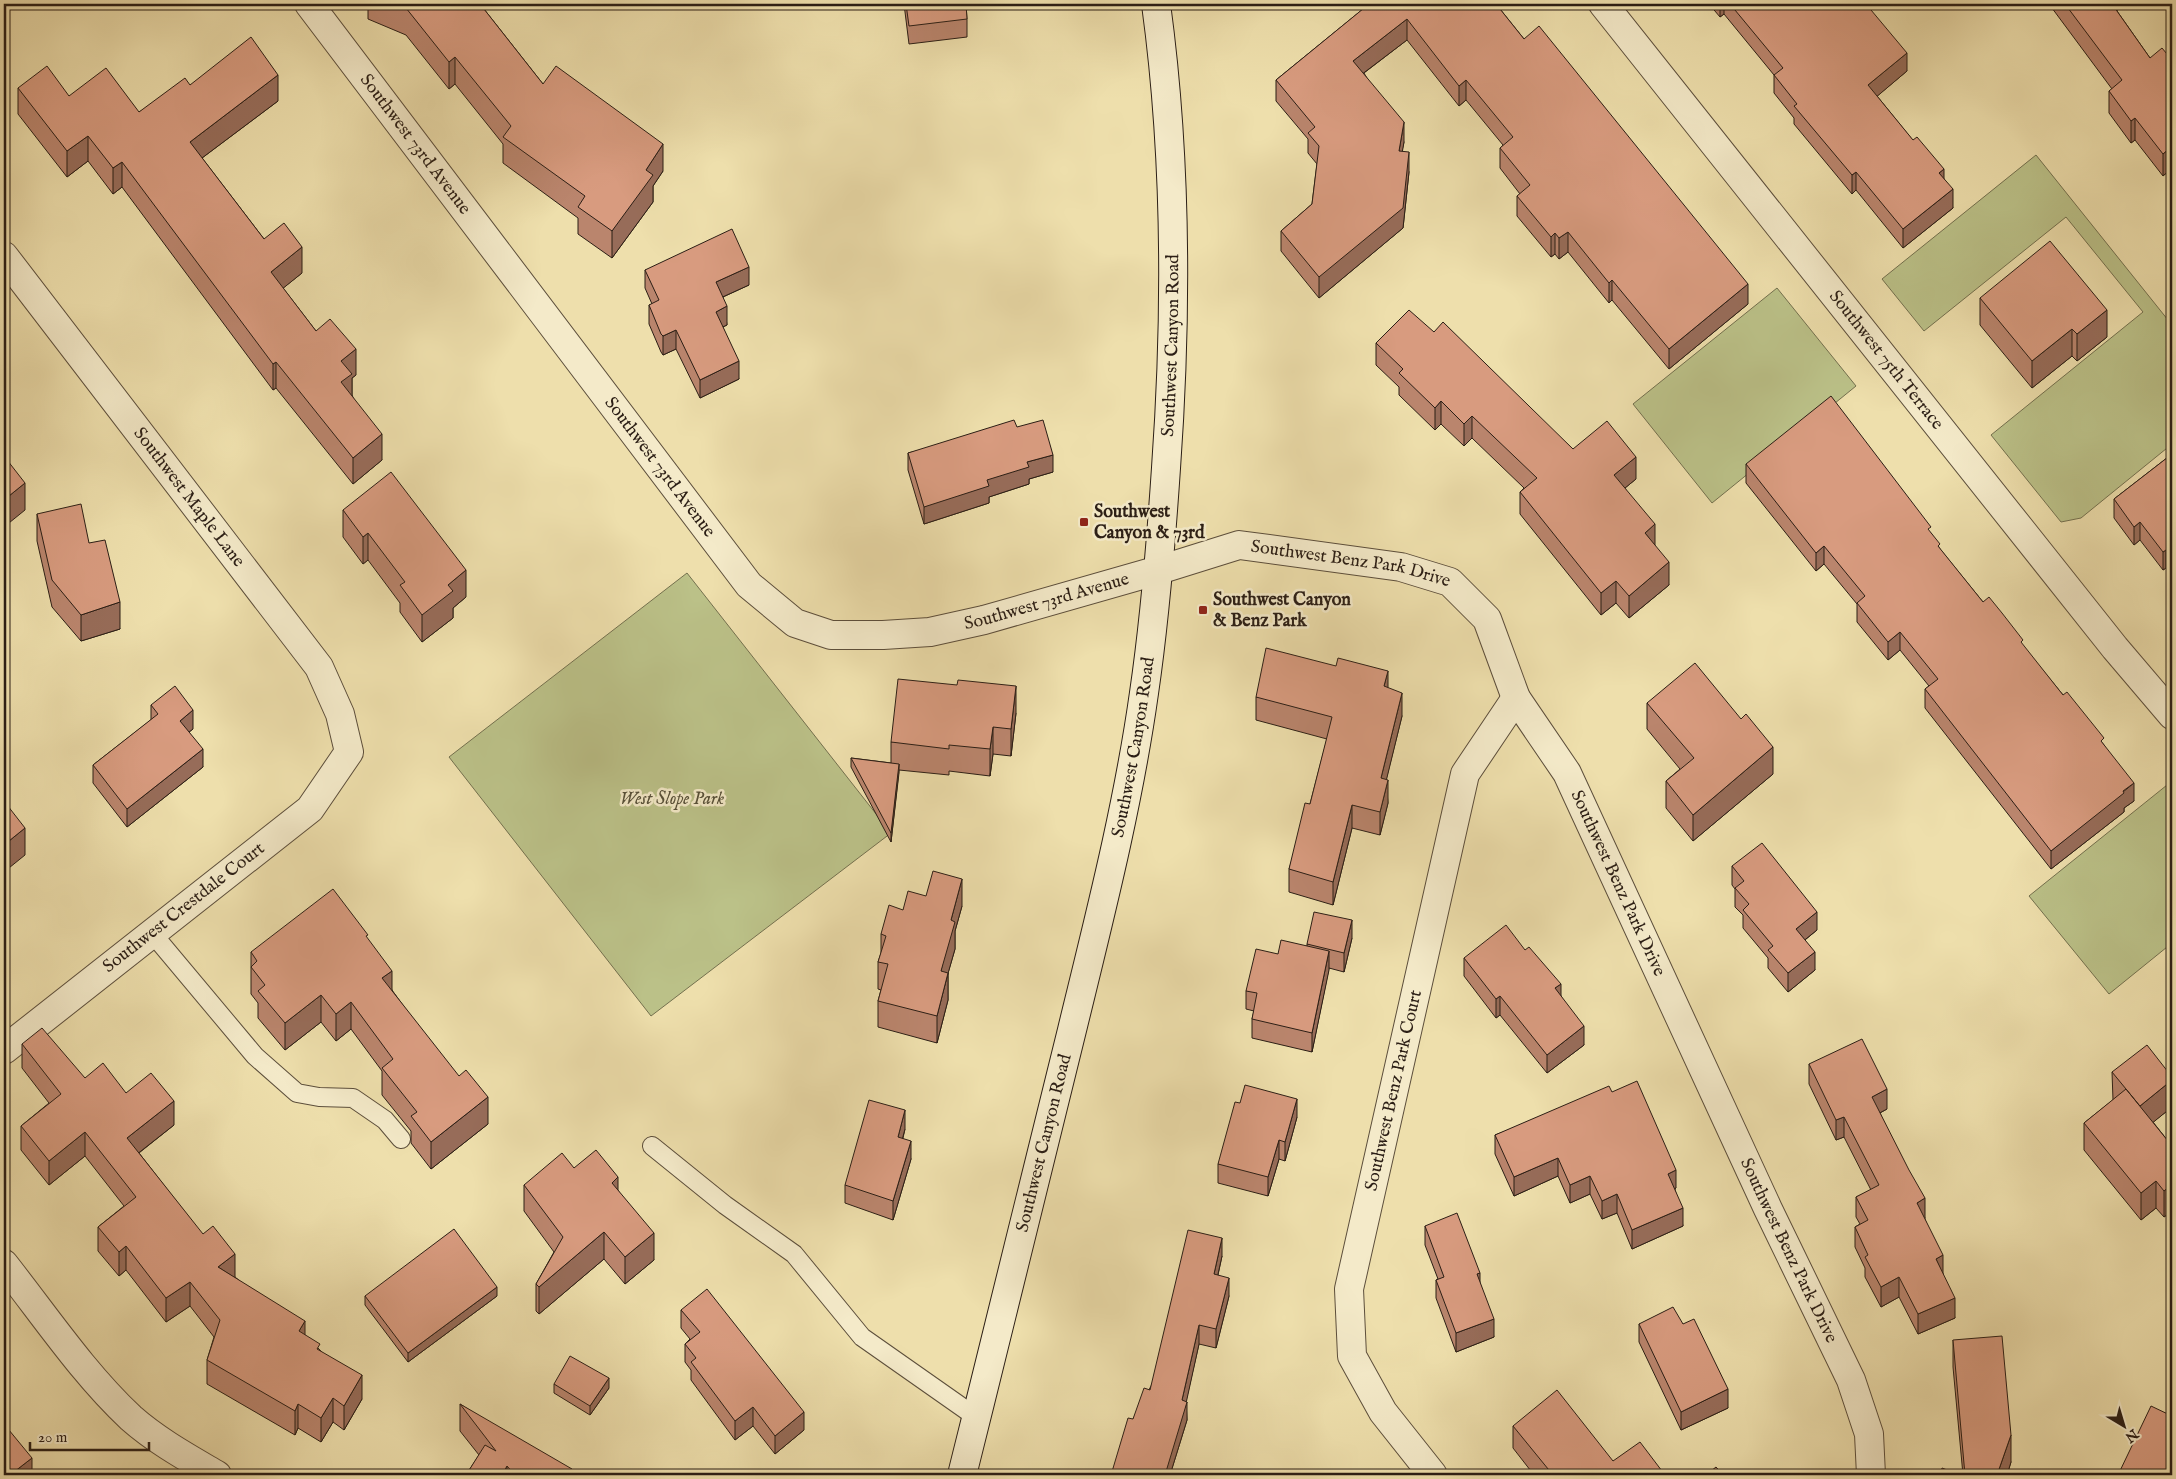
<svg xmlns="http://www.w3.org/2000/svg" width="2176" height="1479" viewBox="0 0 2176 1479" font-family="'IM FELL English',serif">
  <rect width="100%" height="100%" fill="#eedfac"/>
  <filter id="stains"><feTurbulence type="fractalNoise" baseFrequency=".004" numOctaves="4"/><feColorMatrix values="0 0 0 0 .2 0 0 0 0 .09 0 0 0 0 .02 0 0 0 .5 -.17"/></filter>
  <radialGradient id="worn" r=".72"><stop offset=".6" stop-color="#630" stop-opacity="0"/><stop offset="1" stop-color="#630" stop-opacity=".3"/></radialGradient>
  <path fill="#bbc188" stroke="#73704e" d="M2036,155L2172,325V444L2081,518L2061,522L1991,435L2143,312L2066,217L1924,331L1882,279Z
    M1777,288L1856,386L1712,503L1633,404Z
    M687,573L891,833L651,1016L449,757Z
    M2172,781V943L2109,994L2029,896Z"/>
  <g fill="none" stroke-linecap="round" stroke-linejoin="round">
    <defs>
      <path id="service" d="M152,933L255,1056L297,1093L319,1097L353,1098L385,1120L401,1139
        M652,1146L725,1205L794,1254L862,1337L976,1417"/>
      <g id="minor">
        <path id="s1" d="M309,4L749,585L795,623L831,635H883L930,632L984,620L1159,570L1239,545L1401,567L1450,582L1487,619L1516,698L1567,773L1768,1209L1851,1380L1869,1434L1871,1475"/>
        <path id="s2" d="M1603,4L2115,648L2172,715"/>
        <path id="s3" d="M4,256L319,667L340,714L349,752L310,809L4,1050"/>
        <path d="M4,1264C45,1316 83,1373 131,1418C157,1441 188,1458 217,1475"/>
        <path id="s4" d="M1433,1475L1383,1412L1352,1356L1349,1289L1465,774L1516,698"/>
      </g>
      <g id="secondary">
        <path id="s5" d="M962,1475C999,1327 1035,1179 1072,1030C1099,919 1128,807 1144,693C1155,618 1161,543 1166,468C1177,314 1177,158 1156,4"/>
      </g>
    </defs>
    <use href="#service" stroke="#5c4e3b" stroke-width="20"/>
    <use href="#minor" stroke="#5c4e3b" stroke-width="30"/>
    <use href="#secondary" stroke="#2b1e15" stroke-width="30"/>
    <use href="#service" stroke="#f4eac9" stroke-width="18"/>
    <use href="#minor" stroke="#f4eac9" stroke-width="28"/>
    <use href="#secondary" stroke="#f4eac9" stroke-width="28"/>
  </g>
  <path fill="#ba856d" stroke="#2b1e15" d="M368,4H480L543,84L663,171L653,186V202L612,258L578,234V218L503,163V144L455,84L449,89L406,35L368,19Z
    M904,4H966L967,19V37L909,44Z
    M1358,4H1496L1524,39L1748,304L1669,369L1612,300L1609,303L1568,252L1559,259L1555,254L1551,257L1517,216V196L1520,194L1500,168V148L1503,145L1466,100L1459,106L1407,40L1364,73L1404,142L1402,151L1409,172L1403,228L1319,298L1281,251V231L1312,204L1317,164L1308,153V139L1276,101V80L1363,9Z
    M1709,4H1866L1907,71L1877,96L1944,179L1953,208L1903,248L1856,190L1852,194L1794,124V118L1774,93V75L1724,14L1720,17Z
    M2049,4H2117V11L2150,58L2172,60V168L2163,176L2135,140L2131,143L2109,113V91L2112,89Z
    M190,85L278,101L202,158L264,239L302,273L283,288L316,331L356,375L352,378V395L382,460L353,484L276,388L273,390L122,187L113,194L88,161L67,177L18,114V88L69,96L139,112Z
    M645,270L749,285L723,297L727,325L723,327L739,379L700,398L676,349L663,355L661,352L649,324V305L652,304L645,288Z
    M1980,298L2107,337L2077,361L2072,356L2032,388L1980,325Z
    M1434,332L1573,449L1636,479L1625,488L1655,546L1669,585L1629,618L1616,603L1601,615L1520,514V492L1524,488L1472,438L1464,446L1441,424L1435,430L1399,395V387L1376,365V343Z
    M1017,427L1053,472L1029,479V484L989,497V503L924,524L908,470V453Z
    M2172,454V576L2166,568L2163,570L2140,540L2134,545L2114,518V499Z
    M1746,464L1931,533L1940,549L1983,602L2023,646L2104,745L2134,801L2124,808V812L2051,869L1925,708V689L1929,686L1900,650L1888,660L1857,622V604L1824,564L1816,571L1746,483Z
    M343,510L466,597L453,608V618L422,642L400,612V603L368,560L363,564L343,537Z
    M37,514L89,543L120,629L81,641L52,607L37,541Z
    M1388,688L1402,716L1386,780L1388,803L1380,835L1352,828L1333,905L1289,892V869L1310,804L1327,739L1256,720V697Z
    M1647,703L1773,774L1693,841L1666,808V781L1680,769L1647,729Z
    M151,705L193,729L189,732L203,767L127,827L93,783V765L151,720Z
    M1016,713L1011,756L993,754L990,776L949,771V775L899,770L891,842L851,767V758L891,763V742Z
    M1732,866L1817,930L1805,940L1815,970L1788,992L1768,968V958L1743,928V915L1735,907V889L1732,885Z
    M962,906L955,931V949L948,973V1000L937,1043L878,1027V1001L881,990L878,989V962L881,953V934L903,910Z
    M1352,938L1344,972L1329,968L1312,1052L1252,1038V1019L1254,1011L1246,1009V991L1278,954L1307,946V944Z
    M368,940L392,990L488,1124L431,1169L411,1143V1131L382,1095V1071L351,1029L336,1041L321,1022L285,1050L258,1018V1003L251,994V952Z
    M1525,950L1561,996L1584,1045L1547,1073L1500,1015L1496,1018L1464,976V958Z
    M22,1044L85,1078L126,1093L174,1125L139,1153L235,1277L305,1335L320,1350L362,1399L344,1430L333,1422L321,1442L298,1428L295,1435L207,1384V1360L214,1337L190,1306L166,1322L126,1270L119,1276L98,1251V1227L124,1206L85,1156L49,1185L21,1150V1126L49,1103L22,1068Z
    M1809,1064L1887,1109L1880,1113L1925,1218V1219L1943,1274L1955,1318L1918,1334L1899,1297L1881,1307L1865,1277V1268L1855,1247V1227L1860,1224L1856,1217V1197L1871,1190L1844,1137L1836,1140L1809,1084Z
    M2112,1072L2172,1077V1107L2153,1122L2172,1146V1211L2164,1217L2156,1208L2141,1220L2084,1150V1123L2113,1100Z
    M1612,1092L1676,1188L1675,1189L1683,1226L1632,1249L1617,1213L1602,1219L1590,1194L1570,1203L1558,1176L1514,1196L1495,1154V1135Z
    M1297,1117L1285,1161L1279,1159L1268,1196L1218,1183V1164Z
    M905,1129L903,1138L911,1159L893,1220L845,1203V1185Z
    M574,1168L618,1190L654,1260L625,1284L604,1259L539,1314L536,1311V1284L554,1252L524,1211V1185Z
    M1425,1226L1480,1283L1494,1337L1456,1352L1436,1298V1280L1438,1279L1425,1245Z
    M1222,1256L1218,1275L1229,1296L1216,1348L1199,1344L1186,1401L1187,1420L1170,1475H1111L1133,1419Z
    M365,1296H497L408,1362L365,1305Z
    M681,1310L804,1430L775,1454L753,1426L735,1440L691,1380V1370L685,1362V1344L690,1339L681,1328Z
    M1639,1324H1683L1728,1408L1681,1430L1639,1342Z
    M1953,1340L2011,1462L2007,1475H1963L1953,1367Z
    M554,1384L609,1388L590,1415L554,1393Z
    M460,1404L572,1475H466L479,1455L460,1431Z
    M1513,1426L1613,1461L1665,1475H1534L1513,1448Z"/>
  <path fill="#976c59" stroke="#2b1e15" d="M1720,4H1724V14L1720,17Z
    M2108,4H2117V13Z
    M1407,19V40L1353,81V61Z
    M1907,53V71L1868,104V85Z
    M455,57V84L449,89V62Z
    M278,75V101L190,167V142Z
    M1466,80V100L1459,106V86Z
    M2135,118V140L2131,143V121Z
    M1404,122V142L1399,171V151Z
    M88,136V161L67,177V151Z
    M663,144V171L653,186V202L612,258V231L646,170Z
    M2172,146V168L2163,176V154Z
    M1409,152V172L1403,228L1319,298V277Z
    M122,162V187L113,194V168Z
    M1944,169V188L1939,173Z
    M1856,172V190L1852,194V175Z
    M1953,189V208L1903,248V229Z
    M1568,232V252L1559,259V238Z
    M1555,233V254L1551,257V237Z
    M302,247V273L271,298V272Z
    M749,267V285L716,300V282Z
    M1612,280V300L1609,303V283Z
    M1748,284V304L1669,369V349Z
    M727,306V325L716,330V312Z
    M2107,310V337L2077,361V334Z
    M2072,329V356L2032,388V361Z
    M676,330V349L663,355V336Z
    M356,349V375L352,378V400L341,408V361Z
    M739,361V379L700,398V380Z
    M276,362V388L273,390V364Z
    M1441,401V424L1435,430V408Z
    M1472,416V438L1464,446V424Z
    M382,434V460L353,484V458Z
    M1053,455V472L1029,479V484L989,497V503L924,524V507L1027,462Z
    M1636,457V479L1614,497V475Z
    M25,483V510L4,527V500Z
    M2140,522V540L2134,545V527Z
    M1655,524V546L1645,533Z
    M368,533V560L363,564V537Z
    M1824,546V564L1816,571V553Z
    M2166,550V568L2163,570V552Z
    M1669,562V585L1629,618V596Z
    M466,570V597L453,608V618L422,642V615L448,585Z
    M1616,581V603L1601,615V593Z
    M120,602V629L81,641V615Z
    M1900,632V650L1888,660V642Z
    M1388,671V694L1384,686Z
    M1016,686V713L1011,756V729Z
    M1402,693V716L1381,802V778Z
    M193,710V729L180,739V721Z
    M993,727V754L990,776V749Z
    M1773,747V774L1693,841V815Z
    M203,749V767L127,827V809Z
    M899,764V773L891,842V833Z
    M1388,780V803L1380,835V812Z
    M2134,783V801L2124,808V812L2051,869V851Z
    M1352,805V828L1333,905V882Z
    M25,828V855L4,872V845Z
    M962,879V906L955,931V949L941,998V971L951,920Z
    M1817,912V930L1796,947V929Z
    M1352,920V938L1344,972V953Z
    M1329,951V970L1312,1052V1033Z
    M1815,952V970L1788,992V973Z
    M392,971V998L382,978Z
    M948,973V1000L937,1043V1016Z
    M1561,984V1003L1555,988Z
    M321,995V1022L285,1050V1023Z
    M1500,996V1015L1496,1018V999Z
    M351,1002V1029L336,1041V1014Z
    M1584,1026V1045L1547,1073V1055Z
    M2172,1080V1107L2140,1133V1106Z
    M1887,1089V1109L1872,1117V1097Z
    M488,1097V1124L431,1169V1142Z
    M1297,1099V1117L1285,1161V1142Z
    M174,1101V1125L127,1162V1138Z
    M905,1110V1129L898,1155V1137Z
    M1844,1117V1137L1836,1140V1120Z
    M85,1132V1156L49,1185V1161Z
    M1279,1140V1159L1268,1196V1177Z
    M911,1141V1159L893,1220V1201Z
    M1558,1158V1176L1514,1196V1177Z
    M1676,1170V1188L1668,1192V1174Z
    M1590,1176V1194L1570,1203V1185Z
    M618,1177V1204L612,1183Z
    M2156,1181V1208L2141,1220V1193Z
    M2172,1184V1211L2164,1217V1191Z
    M1617,1194V1213L1602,1219V1201Z
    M1925,1198V1218L1917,1223V1203Z
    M1683,1208V1226L1632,1249V1230Z
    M604,1232V1259L539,1314V1287Z
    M654,1233V1260L625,1284V1257Z
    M1222,1238V1256L1214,1292V1274Z
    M126,1246V1270L119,1276V1252Z
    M235,1254V1278L218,1267Z
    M1943,1255V1275L1936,1259Z
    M1480,1273V1291L1477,1274Z
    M1899,1277V1297L1881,1307V1287Z
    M1229,1278V1296L1216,1348V1329Z
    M190,1282V1306L166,1322V1298Z
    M497,1287V1296L408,1362V1353Z
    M1955,1298V1318L1918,1334V1314Z
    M1494,1319V1337L1456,1352V1333Z
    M305,1321V1345L299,1331Z
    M1199,1325V1344L1185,1408L1187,1402V1420L1170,1475H1165Z
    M362,1375V1399L344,1430V1406Z
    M609,1378V1388L590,1415V1406Z
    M1728,1389V1408L1681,1430V1412Z
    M333,1398V1422L321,1442V1418Z
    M298,1404V1428L295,1435V1411Z
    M753,1407V1426L735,1440V1421Z
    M804,1412V1430L775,1454V1436Z
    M2011,1435V1462L2007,1475H1997Z
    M32,1458V1475H10Z
    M507,1466V1475H502Z
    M572,1469V1475H569Z"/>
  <path fill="#d89b7f" stroke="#2b1e15" d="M396,4H480L543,84L556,66L663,144L646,170L653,175L612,231L578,207L585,196L503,137L511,126L455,57L449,62L406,8Z
    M906,4H966L967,19L909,26Z
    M1369,4H1496L1524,39L1539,26L1748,284L1669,349L1612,280L1609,283L1568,232L1559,238L1555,233L1551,237L1517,196L1530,185L1500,148L1513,137L1466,80L1459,86L1407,19L1353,61L1404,122L1399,151L1409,152L1403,208L1319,277L1281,231L1312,204L1319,146L1308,133L1315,127L1276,80Z
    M1730,4H1866L1907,53L1868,85L1913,140L1917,137L1944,169L1939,173L1953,189L1903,229L1856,172L1852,175L1794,106L1797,104L1774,75L1783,68Z
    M2065,4H2112L2150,58L2162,48L2172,60V146L2163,154L2135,118L2131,121L2109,91L2122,80Z
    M251,37L278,75L190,142L264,239L284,223L302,247L271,272L316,331L330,319L356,349L341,361L352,374L341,382L382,434L353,458L276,362L273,364L122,162L113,168L88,136L67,151L18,88L47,66L69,96L106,68L139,112L185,78L190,85Z
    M732,229L749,267L716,282L727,306L716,312L739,361L700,380L676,330L663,336L661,334L649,305L659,300L645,270Z
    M2050,241L2107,310L2077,334L2072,329L2032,361L1980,298Z
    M1409,310L1434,332L1443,322L1573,449L1607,421L1636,457L1614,475L1655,524L1645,533L1669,562L1629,596L1616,581L1601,593L1520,492L1537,478L1472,416L1464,424L1441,401L1435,408L1399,373L1403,369L1376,343Z
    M1831,396L1931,527L1928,529L1940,544L1938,546L1983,602L1989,597L2002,613L2023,640L2021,642L2063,695L2067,692L2104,738L2101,741L2134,783L2123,791L2124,793L2051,851L1925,689L1938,679L1900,632L1888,642L1857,603L1865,596L1824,546L1816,553L1746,464Z
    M1014,420L1017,427L1043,420L1053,455L1027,462L1029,467L987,480L989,486L924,507L908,453Z
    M2172,454V558L2166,550L2163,552L2140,522L2134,527L2114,499Z
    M4,456L25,483L4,500Z
    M391,472L466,570L448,585L453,591L422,615L400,585L405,582L368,533L363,537L343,510Z
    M81,504L89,543L105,540L120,602L81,615L52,580L37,514Z
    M1266,648L1336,666L1338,658L1388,671L1384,686L1402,693L1381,778L1388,780L1380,812L1352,805L1333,882L1289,869L1305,803L1310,804L1332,717L1256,697Z
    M1695,663L1741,719L1746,714L1773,747L1693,815L1666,781L1694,758L1647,703Z
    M898,679L957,685L958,680L1016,686L1011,729L993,727L990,749L949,745V749L891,742Z
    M175,686L193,710L180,721L203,749L127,809L93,765L158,714L151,705Z
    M851,758L899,764L891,833Z
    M4,801L25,828L4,845Z
    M1762,843L1817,912L1796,929L1815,952L1788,973L1768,950L1773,946L1743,910L1749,904L1735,888L1744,881L1732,866Z
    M933,871L962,879L951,920L955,922L941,971L948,973L937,1016L878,1001L888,964L878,962L886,936L881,934L889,905L903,910L908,891L926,896Z
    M333,889L368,935L366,936L392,971L382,978L459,1076L466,1070L488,1097L431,1142L411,1116L417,1112L382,1068L393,1059L351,1002L336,1014L321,995L285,1023L258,991L265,985L251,967L257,961L251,952Z
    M1314,912L1352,920L1344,953L1307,944Z
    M1506,925L1525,950L1529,947L1561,984L1555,988L1584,1026L1547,1055L1500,996L1496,999L1464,958Z
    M1281,940L1329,951L1312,1033L1252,1019L1257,993L1246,991L1256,949L1278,954Z
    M42,1028L85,1078L103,1063L126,1093L151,1073L174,1101L127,1138L203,1234L213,1226L235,1254L218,1267L305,1321L299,1331L320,1344L317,1349L362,1375L344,1406L333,1398L321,1418L298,1404L295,1411L207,1360L220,1320L190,1282L166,1298L126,1246L119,1252L98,1227L136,1197L85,1132L49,1161L21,1126L61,1094L22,1044Z
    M1862,1039L1887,1089L1872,1097L1909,1170L1925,1198L1917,1203L1943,1255L1936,1259L1955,1298L1918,1314L1899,1277L1881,1287L1865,1257L1868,1255L1855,1227L1868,1220L1856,1197L1879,1185L1844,1117L1836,1120L1809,1064Z
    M2147,1045L2172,1077V1080L2140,1106L2112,1072Z
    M1637,1081L1676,1170L1668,1174L1683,1208L1632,1230L1617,1194L1602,1201L1590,1176L1570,1185L1558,1158L1514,1177L1495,1135L1609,1086L1612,1092Z
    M1245,1085L1297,1099L1285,1142L1279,1140L1268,1177L1218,1164L1235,1102L1240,1103Z
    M2126,1089L2172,1146V1184L2164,1191L2156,1181L2141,1193L2084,1123Z
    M869,1100L905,1110L898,1137L911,1141L893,1201L845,1185Z
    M596,1150L618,1177L612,1183L654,1233L625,1257L604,1232L539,1287L536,1284L563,1237L524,1185L562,1153L574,1168Z
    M1457,1213L1480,1273L1477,1274L1494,1319L1456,1333L1436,1280L1444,1277L1425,1226Z
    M454,1229L497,1287L408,1353L365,1296Z
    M1188,1230L1222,1238L1214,1274L1229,1278L1216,1329L1199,1325L1182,1400L1187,1402L1165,1475H1111L1128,1418L1133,1419L1144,1388L1150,1390Z
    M707,1289L804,1412L775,1436L753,1407L735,1421L691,1362L696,1358L685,1344L700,1332L681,1310Z
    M1673,1307L1683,1324L1694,1319L1728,1389L1681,1412L1639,1324Z
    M2002,1336L2011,1435L1997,1475H1965L1953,1340Z
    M570,1356L609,1378L590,1406L554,1384Z
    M1557,1390L1613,1461L1640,1442L1665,1475H1553L1513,1426Z
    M460,1404L572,1469L569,1475H515L507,1466L502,1475H466L485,1445L496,1451Z
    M2151,1406L2172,1416V1475H2118Z
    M4,1424L32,1458L10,1475H4Z
    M1716,1467L1723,1475H1706Z
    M1942,1468L1960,1475H1940Z"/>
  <g fill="#8f2418" stroke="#f4eac9" stroke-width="2">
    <rect x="1079" y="517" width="10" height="10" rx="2.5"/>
    <rect x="1198" y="605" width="10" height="10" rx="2.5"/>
  </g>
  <g text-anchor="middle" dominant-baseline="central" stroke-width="5" stroke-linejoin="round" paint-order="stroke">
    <g font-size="18" fill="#2b1e15" stroke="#f4eac9">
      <text stroke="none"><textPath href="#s1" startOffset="176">Southwest 73rd Avenue</textPath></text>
      <text stroke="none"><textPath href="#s5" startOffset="1152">Southwest Canyon Road</textPath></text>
      <text stroke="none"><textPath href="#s2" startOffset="455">Southwest 75th Terrace</textPath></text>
      <text stroke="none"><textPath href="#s1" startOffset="581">Southwest 73rd Avenue</textPath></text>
      <text stroke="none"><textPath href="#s3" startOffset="304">Southwest Maple Lane</textPath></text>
      <text stroke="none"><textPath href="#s1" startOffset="1360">Southwest Benz Park Drive</textPath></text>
      <text stroke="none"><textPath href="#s1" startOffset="1046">Southwest 73rd Avenue</textPath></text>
      <text stroke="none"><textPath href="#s5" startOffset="748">Southwest Canyon Road</textPath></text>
      <text stroke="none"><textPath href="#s1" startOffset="1810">Southwest Benz Park Drive</textPath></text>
      <text transform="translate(184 908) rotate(-38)">Southwest Crestdale Court</text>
      <text stroke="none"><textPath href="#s4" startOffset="415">Southwest Benz Park Court</textPath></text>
      <text stroke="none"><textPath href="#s5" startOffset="342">Southwest Canyon Road</textPath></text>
      <text stroke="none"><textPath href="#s1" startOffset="2215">Southwest Benz Park Drive</textPath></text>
    </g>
    <g font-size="18" font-weight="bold" fill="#2b1e15" stroke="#f4eac9" text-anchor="start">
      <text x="1094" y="512">Southwest<tspan x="1094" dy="21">Canyon &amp; 73rd</tspan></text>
      <text x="1213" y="600">Southwest Canyon<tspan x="1213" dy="21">&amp; Benz Park</tspan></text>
    </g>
    <g font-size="18" font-style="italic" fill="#564f38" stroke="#f4eac9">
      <text x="672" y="799">West Slope Park</text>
    </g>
  </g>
  <rect width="2176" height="1479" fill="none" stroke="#eedfac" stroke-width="20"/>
  <rect x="5" y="5" width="2166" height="1469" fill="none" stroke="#2b1e15" stroke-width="2.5"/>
  <rect x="10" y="10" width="2156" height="1459" fill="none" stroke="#2b1e15"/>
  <g transform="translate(2124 1426) rotate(142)" stroke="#f4eac9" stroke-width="4" paint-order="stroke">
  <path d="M0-4L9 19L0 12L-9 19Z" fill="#2b1e15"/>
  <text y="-8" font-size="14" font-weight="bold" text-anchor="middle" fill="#2b1e15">N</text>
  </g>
  <path d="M30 1442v8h119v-8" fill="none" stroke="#2b1e15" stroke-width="2.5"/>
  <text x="38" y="1442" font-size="15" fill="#2b1e15" stroke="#f4eac9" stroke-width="4" paint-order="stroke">20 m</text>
  <rect width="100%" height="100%" filter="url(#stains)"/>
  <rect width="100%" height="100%" fill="url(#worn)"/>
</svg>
